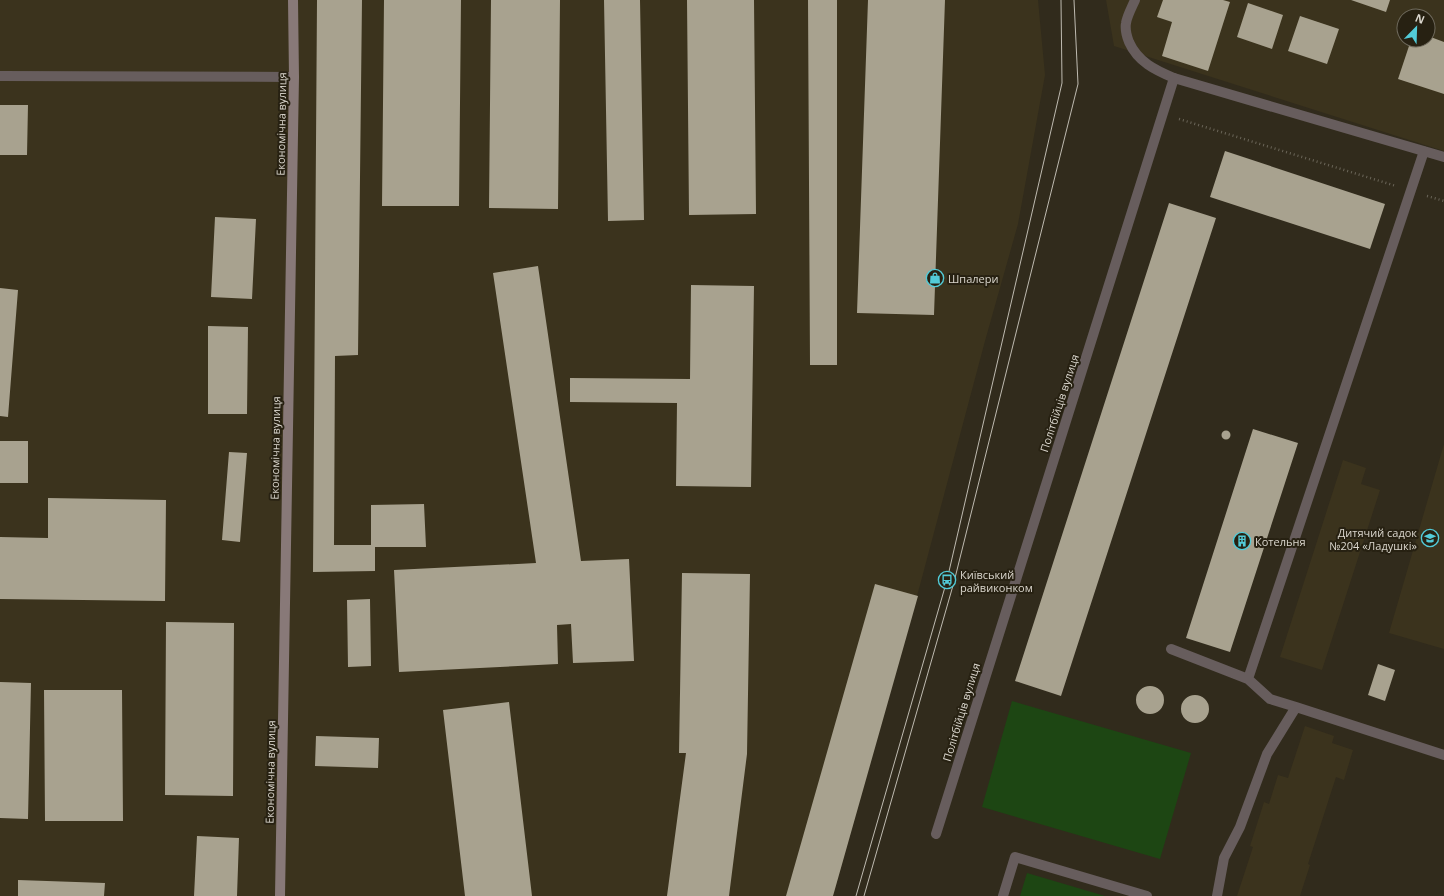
<svg xmlns="http://www.w3.org/2000/svg" width="1444" height="896" viewBox="0 0 1444 896" font-family="'Open Sans',sans-serif">
  <rect width="100%" height="100%" fill="#312b1c"/>
  <path fill="#3b331d" fill-rule="evenodd" d="M0,0H1038L1045,75L1018,224L985,341L920,585L833,896H0Z
    M1106,0H1444V151L1114,46ZM1404,16H1428V40H1404Z
    M1444,444V649L1389,633Z
    M1343,460L1366,468L1361,484L1380,490L1322,670L1280,657Z
    M1305,726L1334,736L1332,743L1353,750L1344,780L1336,777L1308,864L1310,865L1300,896H1237L1253,847L1250,846L1264,802L1269,804L1278,775L1288,778Z"/>
  <path fill="#1d4613" d="M1012,701L1191,753L1160,859L982,807Z
    M1027,873L1105,896H1020Z"/>
  <path fill="#a8a28f" d="M317,0H362L358,355L335,356L334,545H371V505L424,504L426,547H375V571L313,572Z
    M384,0H461L459,206H382Z
    M491,0H560L558,209L489,208Z
    M604,0H640L644,220L608,221Z
    M687,0H754L756,214L689,215Z
    M808,0H837V365H810Z
    M868,0H945L934,315L857,313Z
    M1163,0H1223L1230,2L1208,71L1162,56L1172,22L1157,17Z
    M1351,0H1390L1386,12Z
    M1248,3L1283,15L1272,49L1237,37Z
    M1300,16L1339,29L1327,64L1288,51Z
    M1428,36L1444,42V94L1398,79L1411,40H1428Z
    M0,105H28L27,155H0Z
    M1225,151L1385,204L1370,249L1210,197Z
    M1169,203L1216,218L1061,696L1015,681Z
    M215,217L256,219L252,299L211,297Z
    M538,266L581,561L629,559L634,661L573,663L571,624L557,625L558,664L399,672L394,570L536,563L493,273Z
    M691,285L754,286L751,487L676,486L677,403L570,402V378L690,379Z
    M0,288L18,290L8,417L0,416Z
    M208,326L248,327L247,414H208Z
    M1253,429L1298,443L1230,652L1186,638Z
    M1221.5 435a4.5 4.5 0 1 1 9 0a4.5 4.5 0 1 1-9 0Z
    M0,441H28V483H0Z
    M229,452L247,453L240,542L222,540Z
    M48,498L166,500L165,601L0,599V537L48,538Z
    M682,573L750,574L747,754L729,896H667L686,753H679Z
    M875,584L918,596L833,896H786Z
    M370,599L371,666L348,667L347,600Z
    M166,622L234,623L233,796L165,795Z
    M1378,664L1395,670L1385,701L1368,695Z
    M0,682L31,683L28,819L0,818Z
    M1136 700a14 14 0 1 1 28 0a14 14 0 1 1-28 0Z
    M44,690H122L123,821H45Z
    M1181 709a14 14 0 1 1 28 0a14 14 0 1 1-28 0Z
    M509,702L532,896H465L443,710Z
    M316,736L379,738L378,768L315,766Z
    M197,836L239,838L237,896H194Z
    M18,880L105,883L104,896H18Z"/>
  <g fill="none" stroke-linecap="round" stroke-linejoin="round">
    <path stroke="#6b6659" stroke-width="2.5" stroke-dasharray="1 3" stroke-linecap="butt" d="M1179,119L1396,186
      M1427,196L1444,201"/>
    <path stroke="#675d5d" stroke-width="10" d="M1174,78L1444,157
      M1171,649L1248,679L1270,699L1296,707
      M1248,679L1424,151
      M1003,896L1015,857L1147,896
      M1217,896L1224,858L1240,827L1267,754L1296,707L1444,755"/>
    <path stroke="#675d5d" stroke-width="10" d="M0,76L294,77
      M936,834L1174,78C1155,70 1138,62 1129,42C1127,37 1125,29 1126,23C1127,16 1132,7 1135,0"/>
    <path stroke="#887978" stroke-width="10" d="M280,896L294,77L293,0"/>
    <path stroke="#bfbbb1" stroke-width="1" d="M856,896L947,580L1062,83L1061,0
      M864,896L954,582L1078,84L1074,0"/>
  </g>
  <defs>
    <symbol id="shop-ring" viewBox="-11 -11 22 22"><circle r="9.5" fill="#272112" stroke="#52cbd8" stroke-width="1.5"/><path d="M-5-2.5h2.3a2.7 3.5 0 0 1 5.4 0H5L5.5 6h-11ZM-1.5-2.5h3a1.5 2.3 0 0 0-3 0Z" fill="#52cbd8"/></symbol>
    <symbol id="school-ring" viewBox="-11 -11 22 22"><circle r="9.5" fill="#272112" stroke="#52cbd8" stroke-width="1.5"/><path d="M0-5L7-2L0 1L-7-2ZM-4 1L0 2.5L4 1V4Q0 6-4 4Z" fill="#52cbd8"/></symbol>
    <symbol id="building-ring" viewBox="-11 -11 22 22"><circle r="9.5" fill="#272112" stroke="#52cbd8" stroke-width="1.5"/><path d="M-4-6H4V6H1V3H-1V6H-4ZM-2.5-4.3h1.7v1.8h-1.7ZM.8-4.3h1.7v1.8H.8ZM-2.5-1h1.7V.8h-1.7ZM.8-1h1.7V.8H.8Z" fill="#52cbd8"/></symbol>
    <symbol id="bus-ring" viewBox="-11 -11 22 22"><circle r="9.5" fill="#272112" stroke="#52cbd8" stroke-width="1.5"/><path d="M-5-6H5V4H4V6H2V4H-2V6H-4V4H-5ZM-3.5-4V0h7V-4ZM-3.5 1.2v1.5H-2V1.2ZM2 1.2v1.5H3.5V1.2Z" fill="#52cbd8"/></symbol>
  </defs>
  <g fill-rule="evenodd">
    <use href="#shop-ring" x="925" y="268" width="20" height="20"/>
    <use href="#school-ring" x="1420" y="528" width="20" height="20"/>
    <use href="#building-ring" x="1232" y="531" width="20" height="20"/>
    <use href="#bus-ring" x="937" y="570" width="20" height="20"/>
  </g>
  <g text-anchor="middle" dominant-baseline="central" stroke-width="4" stroke-linejoin="round" paint-order="stroke">
    <g font-size="11" fill="#dbd7ce" stroke="#272112">
      <text transform="translate(281 124) rotate(-89)">Економічна вулиця</text>
      <text transform="translate(1059 403) rotate(-72)">Політбійців вулиця</text>
      <text transform="translate(275 448) rotate(-89)">Економічна вулиця</text>
      <text transform="translate(961 712) rotate(-73)">Політбійців вулиця</text>
      <text transform="translate(270 772) rotate(-89)">Економічна вулиця</text>
    </g>
    <g font-size="11" fill="#dbd7ce" stroke="#272112" text-anchor="start">
      <text x="948" y="278">Шпалери</text>
      <text x="1417" y="532" text-anchor="end">Дитячий садок<tspan x="1417" dy="13">№204 «Ладушкі»</tspan></text>
      <text x="1255" y="541">Котельня</text>
      <text x="960" y="574">Київський<tspan x="960" dy="13">райвиконком</tspan></text>
    </g>
  </g>
  <g transform="translate(1416 28) rotate(23)"><circle r="19" fill="#272112" stroke="#6f6a5d"/>
  <path d="M0-3L7 15L0 10L-7 15Z" fill="#52cbd8"/>
  <text y="-6" font-size="11" font-weight="bold" text-anchor="middle" fill="#dbd7ce">N</text>
  </g>
</svg>
